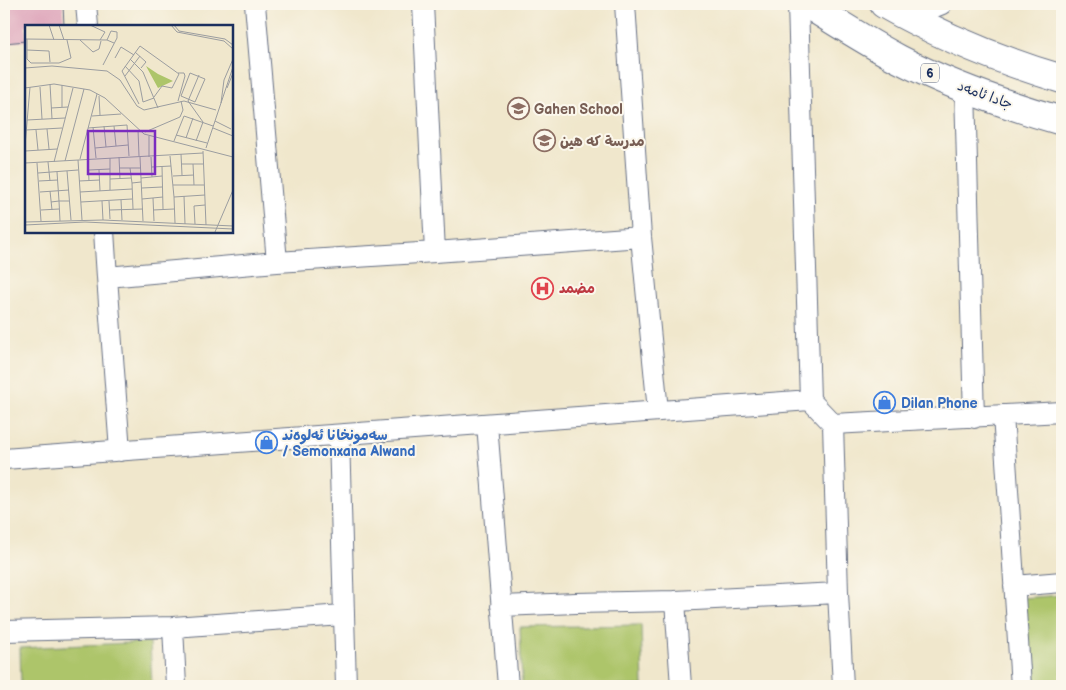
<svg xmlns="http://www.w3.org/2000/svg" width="1066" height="690" viewBox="0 0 1066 690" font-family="'Balsamiq Sans','Playpen Sans Arabic',sans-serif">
  <rect width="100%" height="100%" fill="#fbf7ec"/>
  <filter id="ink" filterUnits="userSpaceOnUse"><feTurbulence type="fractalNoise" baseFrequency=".02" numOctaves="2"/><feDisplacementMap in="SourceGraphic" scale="10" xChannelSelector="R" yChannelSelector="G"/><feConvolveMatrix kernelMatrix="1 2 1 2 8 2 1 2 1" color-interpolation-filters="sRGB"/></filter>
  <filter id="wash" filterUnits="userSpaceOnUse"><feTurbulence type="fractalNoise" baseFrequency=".0096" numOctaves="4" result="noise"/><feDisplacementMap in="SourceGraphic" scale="20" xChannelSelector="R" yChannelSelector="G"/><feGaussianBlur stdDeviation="1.12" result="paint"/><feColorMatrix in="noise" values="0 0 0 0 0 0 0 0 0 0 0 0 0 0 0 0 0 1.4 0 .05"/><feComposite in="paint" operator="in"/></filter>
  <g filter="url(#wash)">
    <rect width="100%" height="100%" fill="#f0e7cc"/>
    <path fill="#adc56a" stroke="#647a64" d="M1062,595V686H1029L1022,598Z
      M641,625L643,686H522L520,627Z
      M150,642L152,686H21L20,648Z"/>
    <g id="blocks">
      <path fill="#dea4ba" d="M9,4H63L64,26H26V41L4,43V29Z"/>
    </g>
  </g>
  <g filter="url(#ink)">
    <use href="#blocks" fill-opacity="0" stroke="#666f84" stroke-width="1"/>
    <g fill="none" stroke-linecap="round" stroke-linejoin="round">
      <defs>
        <path id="minor" d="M86,4L88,26
          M255,4L277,262
          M423,4L435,252
          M625,4L641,237L658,411
          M798,4L810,400
          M908,18L942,4
          M965,89L974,418
          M104,231L107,277
          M1003,415L1021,686
          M487,424L508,686
          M833,424L838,593L843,686
          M339,435L346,686
          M120,451L107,277L277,262L435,252L641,237
          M4,459L810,400L833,424L1062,412
          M1014,586L1062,582
          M675,601L681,686
          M501,606L576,603L675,601L838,593
          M173,627L176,686
          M4,631L173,627L343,615"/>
        <path id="primary" d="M807,4C837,23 867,42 899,59C951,86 1006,105 1062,121
          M884,4C942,37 998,60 1062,79"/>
      </defs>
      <use href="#minor" stroke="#666f84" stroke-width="22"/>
      <use href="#primary" stroke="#666f84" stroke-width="30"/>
      <use href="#minor" stroke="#fff" stroke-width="20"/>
      <use href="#primary" stroke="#fff" stroke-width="28"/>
    </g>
  </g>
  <defs>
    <symbol id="school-ring" viewBox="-11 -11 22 22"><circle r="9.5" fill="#fbf7ec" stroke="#8d6e63" stroke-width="1.5"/><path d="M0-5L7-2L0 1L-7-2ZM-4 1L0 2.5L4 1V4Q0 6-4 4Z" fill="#8d6e63"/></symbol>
    <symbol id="hospital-ring" viewBox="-11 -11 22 22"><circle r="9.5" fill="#fbf7ec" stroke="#e0444e" stroke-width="1.5"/><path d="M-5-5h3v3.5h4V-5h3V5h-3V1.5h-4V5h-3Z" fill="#e0444e"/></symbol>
    <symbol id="shop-ring" viewBox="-11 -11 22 22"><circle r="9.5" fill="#fbf7ec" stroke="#3f7fe0" stroke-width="1.5"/><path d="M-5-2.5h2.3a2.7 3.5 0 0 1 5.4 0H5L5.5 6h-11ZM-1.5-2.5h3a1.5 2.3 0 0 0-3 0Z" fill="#3f7fe0"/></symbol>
  </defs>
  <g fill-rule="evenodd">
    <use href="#school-ring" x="506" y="96" width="25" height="25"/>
    <use href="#school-ring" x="532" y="128" width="25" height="25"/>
    <use href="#hospital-ring" x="530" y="276" width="25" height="25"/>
    <use href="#shop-ring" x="872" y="390" width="25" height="25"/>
    <use href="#shop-ring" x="254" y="430" width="25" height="25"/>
  </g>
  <g text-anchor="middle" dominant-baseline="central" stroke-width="4" stroke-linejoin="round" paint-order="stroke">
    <rect fill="#fbf7ec" stroke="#5e6b89" stroke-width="1" x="921" y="63.5" width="18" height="19" rx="4"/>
    <g font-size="12" font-weight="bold" fill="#1b2f5e">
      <text x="930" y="73">6</text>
    </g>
    <g font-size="14" fill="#1b2f5e" stroke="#fbf7ec">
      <text transform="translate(985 95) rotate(20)">جادا ئامەد</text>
    </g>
    <g font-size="14" font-weight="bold" fill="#785e54" stroke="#fbf7ec" text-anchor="start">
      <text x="534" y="109">Gahen School</text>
      <text x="560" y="141">مدرسة كه هين</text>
    </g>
    <g font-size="14" font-weight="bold" fill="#be3a42" stroke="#fbf7ec" text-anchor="start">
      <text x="559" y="288">مضمد</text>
    </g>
    <g font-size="14" font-weight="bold" fill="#366cbe" stroke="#fbf7ec" text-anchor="start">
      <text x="901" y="403">Dilan Phone</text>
      <text x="282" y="435">سەمونخانا ئەلوەند<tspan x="282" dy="16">/ Semonxana Alwand</tspan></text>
    </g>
  </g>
  <g transform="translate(25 25)">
    <rect width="208" height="208" fill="#f0e7cc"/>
    <path d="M121,41L133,49L148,56L133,63Z" fill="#adc56a"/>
    <path fill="none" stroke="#9b9da0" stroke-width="1" d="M24,0L29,15M34,0L39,15M65,0L80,7L75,15M146,0L152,7L199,16L208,24M149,0L154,6L200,14L208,20M0,14L82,15L89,18M2,14V34L6,38H34L46,33L42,15M55,15L68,27L74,24L76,16M2,25L24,26L25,37M110,27L121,37L116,43M90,33L96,22L109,30M105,34L118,47L133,83M78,40L92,13V7L86,6L82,15M100,41L114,56L118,77L129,73M0,43L27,41L82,46L95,55L112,81L119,85L159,76L191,85M165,48L180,54L170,77L156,71ZM100,51L115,31M25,59L27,94M37,60V82M15,62L17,94M0,63L29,59L65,65L80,73L119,109L208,132M202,63L208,48M74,71L75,90M153,76L160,51L159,48H153M196,78L199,55L208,34M114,79L97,46L115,21L154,49L147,63L137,61L129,72M26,83L43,82M67,91L96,89M2,95L40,93M190,96L206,104M79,101L81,122M89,101L91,121M68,102L70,123M63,103L102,100L104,131M188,103L208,111M22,104L24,124M1,105L37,103M11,105L13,125M113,105L114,131M120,107L155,92L158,85L156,76M151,110L182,118M124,111V132M161,113L168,93M149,116L159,91L188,101M171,116L178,97L163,76L174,50M0,121L5,62M181,123L208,42M0,126L32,124M178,126L181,200M156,129L157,150M145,131L149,172L180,170M94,132L95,154M115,132L118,196M126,132L127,152M71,133L70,123L103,120M85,133V165M55,134L72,69M53,135L57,195M63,135L64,156M40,136L59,64M23,137L25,156M29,137L48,63M0,138L178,128M12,138L16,196M157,139H178M168,139L169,160M137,141L138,184M127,142L146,141M95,143H116M105,143L107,158M64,145L85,144M74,145L75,166M42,146L46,195M32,147L34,176H44M13,148L53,145M148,151L169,150M116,153L137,151M85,154L106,153M14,156L33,155M54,156L75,155M148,160H179M117,163L137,162M25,166L27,185M15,167L44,165M55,167L107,164M159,171L160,199M149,172L150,198M128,173L129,196M117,174L138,172M96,175L97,195M77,176L78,195M84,176L85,194M26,177L34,176L35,196M56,177L107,174M108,184L107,158L116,157M16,185L34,184M85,185L118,184M128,185L149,184M0,197L78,195L208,201M170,199L169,181L180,180M0,200L60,197L208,204M190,207L208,165"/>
    <path fill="#7b2cbf" fill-opacity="0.15" stroke="#7b2cbf" stroke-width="2.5" d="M63,106H130V149H63Z"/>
    <rect width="208" height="208" fill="none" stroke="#1b2f5e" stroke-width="2.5"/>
  </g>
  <rect width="1066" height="690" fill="none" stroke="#fbf7ec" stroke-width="20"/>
</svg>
